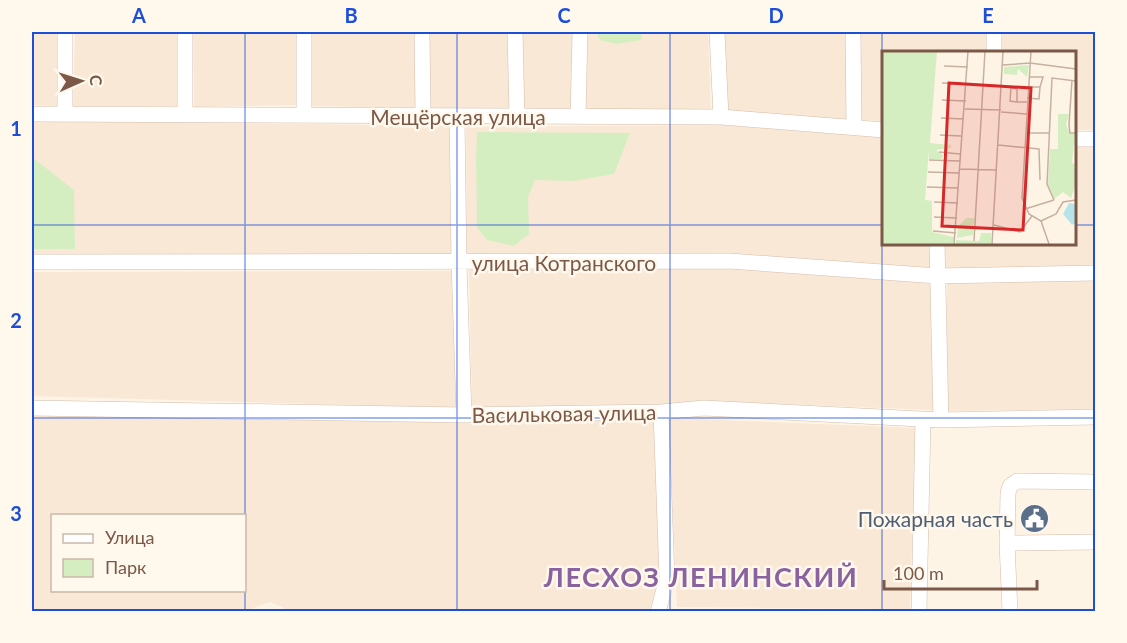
<svg xmlns="http://www.w3.org/2000/svg" width="1127" height="643" viewBox="0 0 1127 643" font-family="Lato,sans-serif">
  <rect width="100%" height="100%" fill="#fef4e5"/>
  <path fill="#f9e8d5" fill-rule="evenodd" d="M32,32H59V106L32,105Z
    M75,32H177V106H73Z
    M193,32H297L296,105L194,107Z
    M312,32H415L416,108L312,106Z
    M429,32H510L512,110L431,108Z
    M522,32H573L572,110H524Z
    M588,32H708L711,112L586,110Z
    M724,32H846L847,120L728,113Z
    M859,32H988V52H884V121L860,120Z
    M1001,32H1095V130H1075L1074,52H1001Z
    M32,120L449,126L451,256H32Z
    M721,125L884,137V243H929L930,268L467,256L466,127Z
    M1075,146H1095V267L945,270L944,243H1074Z
    M730,268L931,281L933,410L704,401L660,405L472,407L469,270Z
    M451,271L456,408L32,396V272Z
    M1095,280V409L947,411V283Z
    M32,415L654,419L659,577L652,611L293,612L270,602L242,612H32ZM52,516H244V590H52Z
    M669,418L916,428L910,609L677,607Z"/>
  <path fill="#d5eec1" d="M596,32H642L641,40L616,44L600,40Z
    M477,132L630,133L614,174L573,181L535,180L528,197L529,234L514,246L487,240L477,228L476,160Z
    M32,157L74,190L75,249H32Z"/>
  <g fill="none" stroke-linecap="round" stroke-linejoin="round">
    <defs>
      <path id="minor" d="M65,32V114
        M185,32V114
        M304,32V115
        M422,32L423,115
        M515,32L517,116
        M717,32L721,117
        M853,32L854,127
        M994,32V52
        M32,114L721,117L884,130
        M457,116L459,263L464,415
        M578,117L580,32
        M1074,139H1096
        M937,243L941,420
        M32,262L729,261L938,276L1096,273
        M32,408L464,415L661,412L704,408L941,420L1096,417
        M1007,543L1096,542
        M658,612L667,578L661,412
        M919,612L923,419
        M1010,612L1007,543L1008,493L1010,486L1017,481L1096,482"/>
    </defs>
    <use href="#minor" stroke="#d4bdac" stroke-width="16"/>
    <use href="#minor" stroke="#fff" stroke-width="15"/>
  </g>
  <path fill="none" stroke="#1d4ed8" stroke-width="1.5" stroke-opacity="0.55" d="M245,32V612M457,32V612M670,32V612M882,32V612M32,225H884M1074,225H1096M32,418H1096"/>
  <defs>
    <symbol id="civic-disc" viewBox="-11 -11 22 22"><circle r="9.5" fill="#5c6f8a" stroke="#fff8ed"/><path d="M-.6-6.5H3V-4.5H.6V-3L4-1V1h2V6H-6V1h2V-1L-.6-3ZM-1.2 2.5V6h2.4V2.5Z" fill="#fff"/></symbol>
  </defs>
  <g fill-rule="evenodd">
    <use href="#civic-disc" x="1018" y="502" width="33" height="33"/>
  </g>
  <g text-anchor="middle" dominant-baseline="central" stroke-width="5" stroke-linejoin="round" paint-order="stroke">
    <g font-size="21" fill="#7b5847" stroke="#fff8ed">
      <text x="458" y="116">Мещёрская улица</text>
      <text x="564" y="262">улица Котранского</text>
      <text transform="translate(564 413) rotate(-1)">Васильковая улица</text>
    </g>
    <g font-size="21" fill="#4e5e75" stroke="#fff8ed" text-anchor="end">
      <text x="1013" y="518">Пожарная часть</text>
    </g>
    <g font-size="27" font-weight="bold" letter-spacing="1.5" fill="#89629f" stroke="#fff8ed">
      <text x="701" y="576">ЛЕСХОЗ ЛЕНИНСКИЙ</text>
    </g>
  </g>
  <g transform="translate(882 51)">
    <rect width="194" height="194" fill="#fef4e5"/>
    <path d="M0,0H55L48,92L69,94V97L54,99L61,104L60,108H47V98L43,149L50,150V181L72,186L71,193H0ZM147,14L145,26L136,18L135,24L122,23V16ZM176,63H187L184,73L188,83H193L190,112L193,113V136L189,147L181,141L172,148L166,133L168,98H176ZM84,167H92L91,184L75,187L76,176ZM99,182H109V193H74V189L97,190Z" fill="#d5eec1"/>
    <path d="M187,152L193,153V172L190,174L181,163Z" fill="#b7e4eb"/>
    <path fill="none" stroke="#c6b1a1" stroke-width="1.5" d="M149,0L140,147L147,163L159,170L167,193M121,14L148,12L194,18M62,15L86,16M147,26H161L158,36M190,29L187,74L188,82H194M60,32L85,33M145,47L157,48L158,36H146M60,49L84,50M135,51V38L129,37L128,50L135,51H145M83,58L119,59M119,61L145,63M59,67L82,68M144,82H167M58,84L79,85M116,94L157,98L158,129M57,101L78,103M47,109L78,110M78,118L115,119M46,121L77,122M45,136L76,137M172,149L165,133L170,27L194,30M52,151L76,152M143,158L172,149M52,166L75,167M159,170L174,163L181,151L194,149M112,174L138,181L150,165M51,180L74,182M92,190L103,0M72,193L86,0M110,193L121,0"/>
    <path fill="#d62828" fill-opacity="0.15" stroke="#d62828" stroke-width="3" d="M67,32L149,37L141,179L60,175Z"/>
    <rect width="194" height="194" fill="none" stroke="#7b5847" stroke-width="3"/>
  </g>
  <rect width="1127" height="643" fill="none" stroke="#fff8ed" stroke-width="66"/>
  <rect x="51" y="514" width="195" height="78" fill="#fff8ed" stroke="#cab8ab" stroke-width="1.5"/>
  <rect x="63" y="534" width="30" height="9" fill="#ffffff" stroke="#cab8ab" stroke-width="1.5"/>
  <text x="105" y="544" font-size="18" fill="#7b5847">Улица</text>
  <rect x="63" y="559" width="30" height="18" fill="#d5eec1" stroke="#cab8ab" stroke-width="1.5"/>
  <text x="105" y="574" font-size="18" fill="#7b5847">Парк</text>
  <g transform="translate(81 81) rotate(87)" stroke="#fff8ed" stroke-width="4.5" paint-order="stroke">
  <path d="M0-4.5L10 22L0 15L-10 22Z" fill="#7b5847"/>
  <text y="-9" font-size="16" font-weight="bold" text-anchor="middle" fill="#7b5847">С</text>
  </g>
  <path d="M884 580v9h153v-9" fill="none" stroke="#7b5847" stroke-width="3"/>
  <text x="893" y="580" font-size="18" fill="#7b5847" stroke="#fff8ed" stroke-width="4.5" paint-order="stroke">100 m</text>
  <rect x="33" y="33" width="1061" height="577" fill="none" stroke="#1d4ed8" stroke-width="2"/>
  <g font-size="20" text-anchor="middle" font-weight="bold" fill="#1d4ed8">
    <text x="139" y="23">A</text>
    <text x="351" y="23">B</text>
    <text x="564" y="23">C</text>
    <text x="776" y="23">D</text>
    <text x="988" y="23">E</text>
    <text x="16" y="136">1</text>
    <text x="16" y="328">2</text>
    <text x="16" y="521">3</text>
  </g>
</svg>
